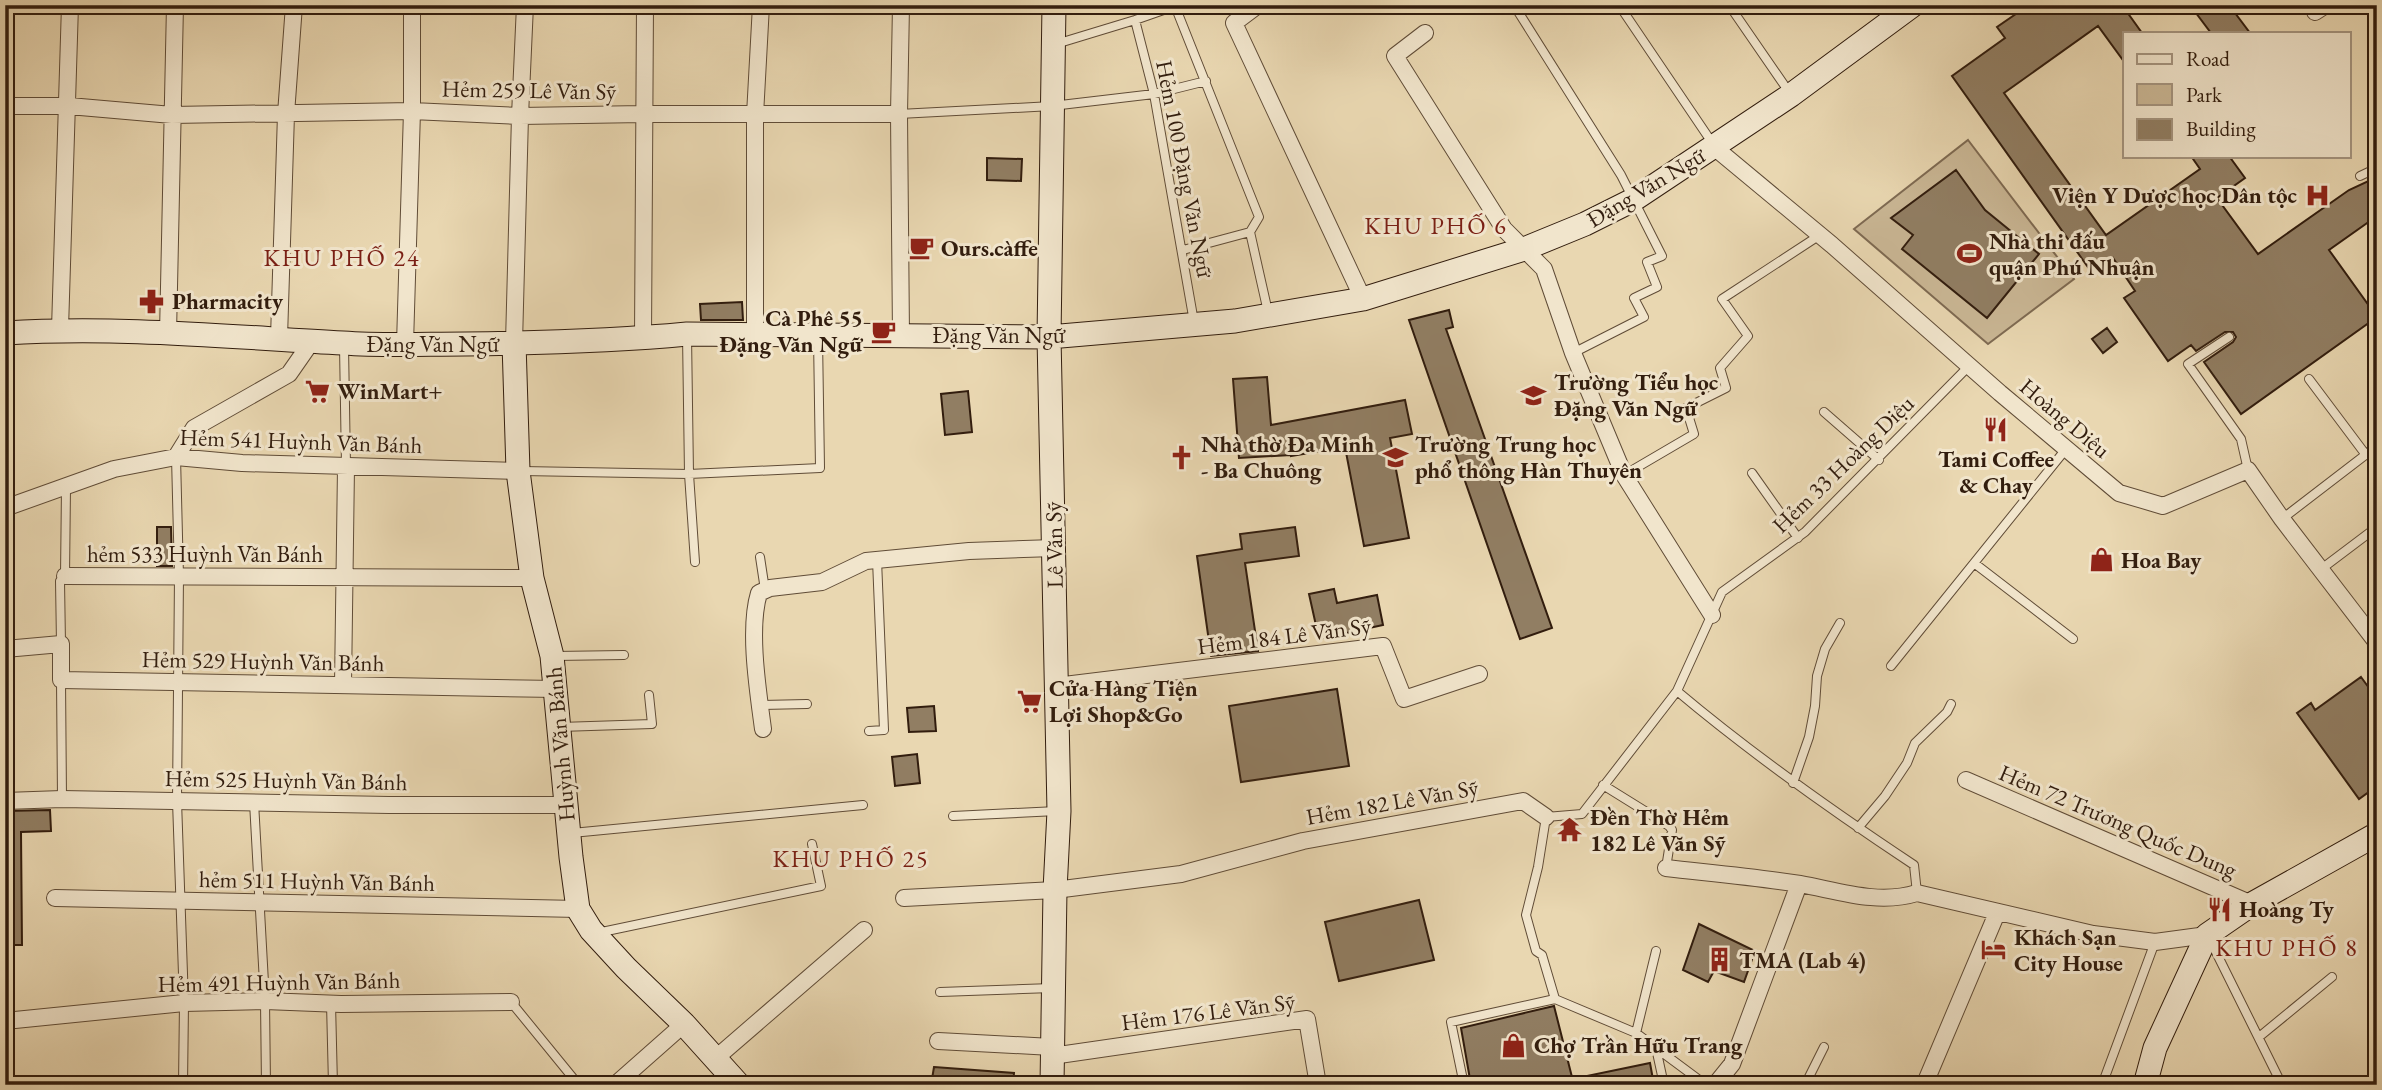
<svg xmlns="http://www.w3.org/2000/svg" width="2382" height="1090" viewBox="0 0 2382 1090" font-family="'EB Garamond',serif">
  <rect width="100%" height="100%" fill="#e9d7b1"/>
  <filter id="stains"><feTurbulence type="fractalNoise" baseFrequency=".00286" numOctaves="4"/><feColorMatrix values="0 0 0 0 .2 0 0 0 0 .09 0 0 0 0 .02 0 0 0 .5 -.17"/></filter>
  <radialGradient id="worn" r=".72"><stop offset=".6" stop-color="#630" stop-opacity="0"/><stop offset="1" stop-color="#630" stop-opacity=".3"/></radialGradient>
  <path fill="#cab795" stroke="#7e6a52" stroke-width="2" d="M1968,140L2074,279L1988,344L1854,229Z"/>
  <path fill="#917e63" stroke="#321d0e" stroke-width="2" d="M2029,5H2122L2142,33H2125V63L2098,26L2004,93L2106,235L2200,169L2191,156H2229L2245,178L2217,198L2258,254L2349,190L2377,177V216L2329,250L2377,317L2241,414L2204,362L2233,342L2236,337L2233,332H2225L2196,351L2191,345L2168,361L2124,298L2135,291L2113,258L2096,270H2090L1952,76L2005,38L1997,27Z
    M2190,5H2229L2250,33H2211Z
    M987,158L1022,159L1021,181L987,180Z
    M1956,170L1985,210L2039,254L1987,318L1902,249L1913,235L1891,218Z
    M742,302L743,320H701L700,304Z
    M1449,310L1453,327L1446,329L1552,628L1520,639L1409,320Z
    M2107,328L2117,342L2103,353L2092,339Z
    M1267,377L1271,425L1405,400L1412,434L1390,438L1409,538L1364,546L1345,447L1291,456V455L1239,458L1233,379Z
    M968,391L972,432L945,435L941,394Z
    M157,527H171L172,566H157Z
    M1295,527L1299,556L1245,563L1258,651L1211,656L1197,556L1242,549L1240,534Z
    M1334,589L1337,603L1377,595L1383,625L1319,639L1309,594Z
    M2361,677L2377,699V786L2359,799L2297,713L2311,703L2315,710Z
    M1337,689L1349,766L1241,782L1229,706Z
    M934,706L936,731L909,732L907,708Z
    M917,754L920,783L895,786L892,757Z
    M50,810L51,831L21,832L22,945H5V811Z
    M1419,900L1434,960L1339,981L1325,922Z
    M1699,924L1755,951L1744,982L1714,971L1708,982L1683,970Z
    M1554,1006L1574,1085H1471L1461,1028Z
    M1650,1063L1654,1085H1583L1582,1077Z
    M934,1067L1014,1073L1013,1085H931Z"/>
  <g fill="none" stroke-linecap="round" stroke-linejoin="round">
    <defs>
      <path id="lane" d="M1514,5L1621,175L1662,256L1647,262L1657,287L1634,298L1644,317L1573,353
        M1619,5L1713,144
        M1729,5L1789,92
        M1135,20L1154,94L1194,322
        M1056,44L1135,20L1175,6L1259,217L1250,232L1268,312
        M899,114L1052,106L1154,94L1206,81
        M2360,176L2377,168
        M1183,250L1250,232
        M687,335L689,474L695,562
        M2229,337L2188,364L2241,439L2248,470
        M344,346L346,466
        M2309,379L2366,455
        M1824,412L1879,460
        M176,457L179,576L177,801L184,1003L183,1085
        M522,471L689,474L820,468L818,338
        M1752,473L1798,538
        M1624,475L1694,434L1686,408L1726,388L1720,368L1748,336L1722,299L1820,235
        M2282,519L2377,446
        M760,557L765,590
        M1974,563L2073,639
        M2320,570L2377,527
        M61,644L60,581L65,576L66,487
        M555,656L624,655
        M1891,666L2066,449
        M61,680L62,799
        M1677,691C1753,755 1831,810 1914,865L1917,893
        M760,705L807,704
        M560,727L652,724L649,695
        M869,731L884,730L877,560
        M1793,783L1809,737L1815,706L1817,676L1825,649L1840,623
        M1603,785L1669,826L1672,830L1666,868
        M254,802L265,1001L266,1085
        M953,816L1057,811
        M1858,828L1885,796L1907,763L1915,743L1947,712L1951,704
        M572,833L863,805
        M597,933L821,886L812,844
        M2210,940L2282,1085
        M940,992L1052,988
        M1555,999L1542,955L1536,951L1526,915L1538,867L1546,817L1582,814L1677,691L1722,592L1805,532L1969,366
        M1555,999L1636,1033L1706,1085
        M511,1002L573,1078L575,1085
        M331,1003L333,1085
        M1636,1033L1656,951
        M2259,1037L2332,977
        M1656,1048L1664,1085
        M1464,1085L1451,1022L1555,999
        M1805,1085L1824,1047
        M2102,1085L2155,942"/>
      <path id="street" d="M1258,5L1234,23L1363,299
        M2315,12L2326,5
        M1425,33L1395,56L1504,229L1544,269L1573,353L1624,475L1712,615
        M5,106H69L172,115L412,111L520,116L643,114H899
        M1714,147L1832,245L2000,393L2119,493L2163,506L2248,470L2282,519L2377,643
        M60,329L70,5
        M168,334L175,5
        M755,334V115L761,5
        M901,336L899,114L901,5
        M279,338L286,114L294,5
        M643,338L645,5
        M514,343L520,116L525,5
        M405,344L412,111V5
        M176,457L194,428L289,374L312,341
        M5,508L114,469L176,457L242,463L518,471
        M65,576L532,578
        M5,649L61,644V680L556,689
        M343,685L346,467
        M1056,686L1383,646L1404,699L1479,674
        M763,729C758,691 748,629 759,593L770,588L822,582L866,561L969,551L1054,548
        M1966,780L2252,904
        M5,801L62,799L389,805H566
        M1666,868C1710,873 1756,877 1800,884C1839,891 1878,905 1917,893L2093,934L2155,942L2207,935
        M55,898L578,909
        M904,898L1055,890L1181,874L1303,841L1523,801L1546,817
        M5,1021L184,1003L265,1001L341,1004L511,1002
        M938,1041L1052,1047
        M1052,1056L1307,1019L1318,1085
        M716,1058L864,930
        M1926,1081L1997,913
        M615,1085L684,1024
        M1715,1085L1732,1064L1799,884"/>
      <path id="secondary" d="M5,333C118,326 231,337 343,343C384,346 425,344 465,344C539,343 613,341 687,334L1049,337L1235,321L1363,299L1524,249L1585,224L1633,200L1791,95L1913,5
        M514,343L518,471L532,578L552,656L571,857L578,909L591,930L626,968L684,1024L739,1085
        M1052,1085L1055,890L1059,811L1049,337L1054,5
        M2145,1085L2155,1048L2207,935L2252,904L2377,834"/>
    </defs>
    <use href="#lane" stroke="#604c37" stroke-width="10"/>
    <use href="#street" stroke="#604c37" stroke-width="18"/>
    <use href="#secondary" stroke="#321d0e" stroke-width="25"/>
    <use href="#lane" stroke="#f1e5cc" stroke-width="8"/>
    <use href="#street" stroke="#f1e5cc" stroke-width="16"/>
    <use href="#secondary" stroke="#f1e5cc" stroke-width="23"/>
  </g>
  <defs>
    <symbol id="hospital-bare" viewBox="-9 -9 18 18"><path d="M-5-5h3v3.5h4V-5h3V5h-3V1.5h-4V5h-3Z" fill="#8f2418" stroke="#f1e5cc" stroke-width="2.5" paint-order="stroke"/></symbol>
    <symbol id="cafe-bare" viewBox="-9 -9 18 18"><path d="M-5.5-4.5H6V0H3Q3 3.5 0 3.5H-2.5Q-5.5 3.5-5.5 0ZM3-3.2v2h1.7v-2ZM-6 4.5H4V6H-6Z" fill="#8f2418" stroke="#f1e5cc" stroke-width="2.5" paint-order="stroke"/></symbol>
    <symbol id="stadium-bare" viewBox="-9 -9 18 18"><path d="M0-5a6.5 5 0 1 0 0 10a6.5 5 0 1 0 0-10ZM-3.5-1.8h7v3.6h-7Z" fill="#8f2418" stroke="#f1e5cc" stroke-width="2.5" paint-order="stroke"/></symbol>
    <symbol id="pharmacy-bare" viewBox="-9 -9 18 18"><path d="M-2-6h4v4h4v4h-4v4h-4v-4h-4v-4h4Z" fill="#8f2418" stroke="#f1e5cc" stroke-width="2.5" paint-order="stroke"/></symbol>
    <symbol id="supermarket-bare" viewBox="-9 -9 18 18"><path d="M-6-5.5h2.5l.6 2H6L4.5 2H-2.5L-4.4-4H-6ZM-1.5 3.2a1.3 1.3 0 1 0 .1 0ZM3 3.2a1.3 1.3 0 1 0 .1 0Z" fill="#8f2418" stroke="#f1e5cc" stroke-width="2.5" paint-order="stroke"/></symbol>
    <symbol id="school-bare" viewBox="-9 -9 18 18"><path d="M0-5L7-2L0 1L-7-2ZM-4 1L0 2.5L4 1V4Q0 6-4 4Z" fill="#8f2418" stroke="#f1e5cc" stroke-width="2.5" paint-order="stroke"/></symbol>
    <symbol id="restaurant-bare" viewBox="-9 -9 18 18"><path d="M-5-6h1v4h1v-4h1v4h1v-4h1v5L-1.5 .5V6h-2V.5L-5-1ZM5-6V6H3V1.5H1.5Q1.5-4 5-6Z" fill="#8f2418" stroke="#f1e5cc" stroke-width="2.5" paint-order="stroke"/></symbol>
    <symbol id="church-bare" viewBox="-9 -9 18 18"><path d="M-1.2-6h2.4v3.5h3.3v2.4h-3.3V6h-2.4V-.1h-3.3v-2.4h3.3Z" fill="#8f2418" stroke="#f1e5cc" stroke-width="2.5" paint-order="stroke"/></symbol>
    <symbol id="shop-bare" viewBox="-9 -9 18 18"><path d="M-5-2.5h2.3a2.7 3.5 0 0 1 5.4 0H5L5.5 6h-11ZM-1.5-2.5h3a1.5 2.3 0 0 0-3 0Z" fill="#8f2418" stroke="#f1e5cc" stroke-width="2.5" paint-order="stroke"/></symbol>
    <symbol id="temple-bare" viewBox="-9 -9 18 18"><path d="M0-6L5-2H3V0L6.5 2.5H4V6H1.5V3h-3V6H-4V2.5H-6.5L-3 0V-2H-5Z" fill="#8f2418" stroke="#f1e5cc" stroke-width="2.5" paint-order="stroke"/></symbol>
    <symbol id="hotel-bare" viewBox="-9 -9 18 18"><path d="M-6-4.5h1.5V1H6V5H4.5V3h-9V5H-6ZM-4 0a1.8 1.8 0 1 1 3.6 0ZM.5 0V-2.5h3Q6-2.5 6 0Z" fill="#8f2418" stroke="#f1e5cc" stroke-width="2.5" paint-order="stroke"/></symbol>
    <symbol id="building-bare" viewBox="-9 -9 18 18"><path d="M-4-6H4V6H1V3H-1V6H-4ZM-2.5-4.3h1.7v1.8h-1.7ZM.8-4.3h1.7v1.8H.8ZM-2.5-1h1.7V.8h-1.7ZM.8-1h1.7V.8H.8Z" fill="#8f2418" stroke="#f1e5cc" stroke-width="2.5" paint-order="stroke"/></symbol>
  </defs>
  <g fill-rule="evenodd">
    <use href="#hospital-bare" x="2300" y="178" width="35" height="35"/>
    <use href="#cafe-bare" x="904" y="230" width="35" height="35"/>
    <use href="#stadium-bare" x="1952" y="236" width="35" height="35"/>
    <use href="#pharmacy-bare" x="134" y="284" width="35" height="35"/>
    <use href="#cafe-bare" x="866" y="314" width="35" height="35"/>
    <use href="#supermarket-bare" x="300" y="374" width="35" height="35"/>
    <use href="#school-bare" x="1516" y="378" width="35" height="35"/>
    <use href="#restaurant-bare" x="1978" y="412" width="35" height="35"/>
    <use href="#church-bare" x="1164" y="440" width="35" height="35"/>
    <use href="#school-bare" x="1378" y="440" width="35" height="35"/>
    <use href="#shop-bare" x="2084" y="542" width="35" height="35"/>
    <use href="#supermarket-bare" x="1012" y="684" width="35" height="35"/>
    <use href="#temple-bare" x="1552" y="812" width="35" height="35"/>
    <use href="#restaurant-bare" x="2202" y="892" width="35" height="35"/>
    <use href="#hotel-bare" x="1976" y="932" width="35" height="35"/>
    <use href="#building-bare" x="1702" y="942" width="35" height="35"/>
    <use href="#shop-bare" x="1496" y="1028" width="35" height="35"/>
  </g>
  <g text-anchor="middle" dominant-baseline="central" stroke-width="6" stroke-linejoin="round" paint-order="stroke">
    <g font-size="23" fill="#321d0e" stroke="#f1e5cc">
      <text transform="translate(529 90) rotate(1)">Hẻm 259 Lê Văn Sỹ</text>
      <text transform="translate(1185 169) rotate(79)">Hẻm 100 Đặng Văn Ngữ</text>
      <text transform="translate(1646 187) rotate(-31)">Đặng Văn Ngữ</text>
      <text x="999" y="335">Đặng Văn Ngữ</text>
      <text x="433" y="344">Đặng Văn Ngữ</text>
      <text transform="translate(2065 418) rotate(40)">Hoàng Diệu</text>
      <text transform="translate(301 441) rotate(2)">Hẻm 541 Huỳnh Văn Bánh</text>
      <text transform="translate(1843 464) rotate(-44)">Hẻm 33 Hoàng Diệu</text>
      <text transform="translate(1054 545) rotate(-91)">Lê Văn Sỹ</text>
      <text x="205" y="554">hẻm 533 Huỳnh Văn Bánh</text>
      <text transform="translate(1284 636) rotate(-7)">Hẻm 184 Lê Văn Sỹ</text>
      <text transform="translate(263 661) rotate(1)">Hẻm 529 Huỳnh Văn Bánh</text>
      <text transform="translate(560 744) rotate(-95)">Huỳnh Văn Bánh</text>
      <text transform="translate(286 780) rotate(1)">Hẻm 525 Huỳnh Văn Bánh</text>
      <text transform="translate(1392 802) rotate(-10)">Hẻm 182 Lê Văn Sỹ</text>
      <text transform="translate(2118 821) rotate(23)">Hẻm 72 Trương Quốc Dung</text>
      <text transform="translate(317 881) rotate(1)">hẻm 511 Huỳnh Văn Bánh</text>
      <text transform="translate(279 982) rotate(-1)">Hẻm 491 Huỳnh Văn Bánh</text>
      <text transform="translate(1208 1012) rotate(-7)">Hẻm 176 Lê Văn Sỹ</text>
    </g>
    <g font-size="23" font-weight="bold" fill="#321d0e" stroke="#f1e5cc" text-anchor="start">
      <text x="2297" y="195" text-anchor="end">Viện Y Dược học Dân tộc</text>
      <text x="1989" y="241">Nhà thi đấu<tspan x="1989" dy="26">quận Phú Nhuận</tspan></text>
      <text x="941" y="248">Ours.càffe</text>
      <text x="172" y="301">Pharmacity</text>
      <text x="863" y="318" text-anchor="end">Cà Phê 55<tspan x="863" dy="26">Đặng Văn Ngữ</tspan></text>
      <text x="1554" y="382">Trường Tiểu học<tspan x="1554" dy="26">Đặng Văn Ngữ</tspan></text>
      <text x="337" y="391">WinMart+</text>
      <text x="1201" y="444">Nhà thờ Đa Minh<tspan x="1201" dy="26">- Ba Chuông</tspan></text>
      <text x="1415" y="444">Trường Trung học<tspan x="1415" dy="26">phổ thông Hàn Thuyên</tspan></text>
      <text x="1996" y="459" text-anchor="middle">Tami Coffee<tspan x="1996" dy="26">&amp; Chay</tspan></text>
      <text x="2121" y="560">Hoa Bay</text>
      <text x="1049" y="688">Cửa Hàng Tiện<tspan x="1049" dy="26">Lợi Shop&amp;Go</tspan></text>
      <text x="1590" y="817">Đền Thờ Hẻm<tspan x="1590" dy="26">182 Lê Văn Sỹ</tspan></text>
      <text x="2239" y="909">Hoàng Ty</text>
      <text x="2014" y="937">Khách Sạn<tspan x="2014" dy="26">City House</tspan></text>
      <text x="1739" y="960">TMA (Lab 4)</text>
      <text x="1534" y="1045">Chợ Trần Hữu Trang</text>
    </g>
    <g font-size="24" letter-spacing="2" fill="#7a1f14" stroke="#f1e5cc">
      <text x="1436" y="225">KHU PHỐ 6</text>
      <text x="342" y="257">KHU PHỐ 24</text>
      <text x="851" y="858">KHU PHỐ 25</text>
      <text x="2287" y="947">KHU PHỐ 8</text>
    </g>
  </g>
  <rect width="2382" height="1090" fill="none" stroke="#e9d7b1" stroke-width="28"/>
  <rect x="7" y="7" width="2368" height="1076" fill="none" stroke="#321d0e" stroke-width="3.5"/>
  <rect x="14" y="14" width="2354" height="1062" fill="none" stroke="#321d0e" stroke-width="2"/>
  <rect x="2123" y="32" width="228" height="126" fill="#f1e5cc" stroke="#a59580" stroke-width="2"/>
  <rect x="2137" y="54" width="35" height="10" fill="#f1e5cc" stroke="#a59580" stroke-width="2"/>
  <text x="2186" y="66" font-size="21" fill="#321d0e">Road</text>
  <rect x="2137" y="84" width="35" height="21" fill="#cab795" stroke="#a59580" stroke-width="2"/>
  <text x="2186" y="102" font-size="21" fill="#321d0e">Park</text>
  <rect x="2137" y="119" width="35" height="21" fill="#917e63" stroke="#a59580" stroke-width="2"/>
  <text x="2186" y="136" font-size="21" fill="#321d0e">Building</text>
  <rect width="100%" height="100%" filter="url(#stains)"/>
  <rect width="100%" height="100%" fill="url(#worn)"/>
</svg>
